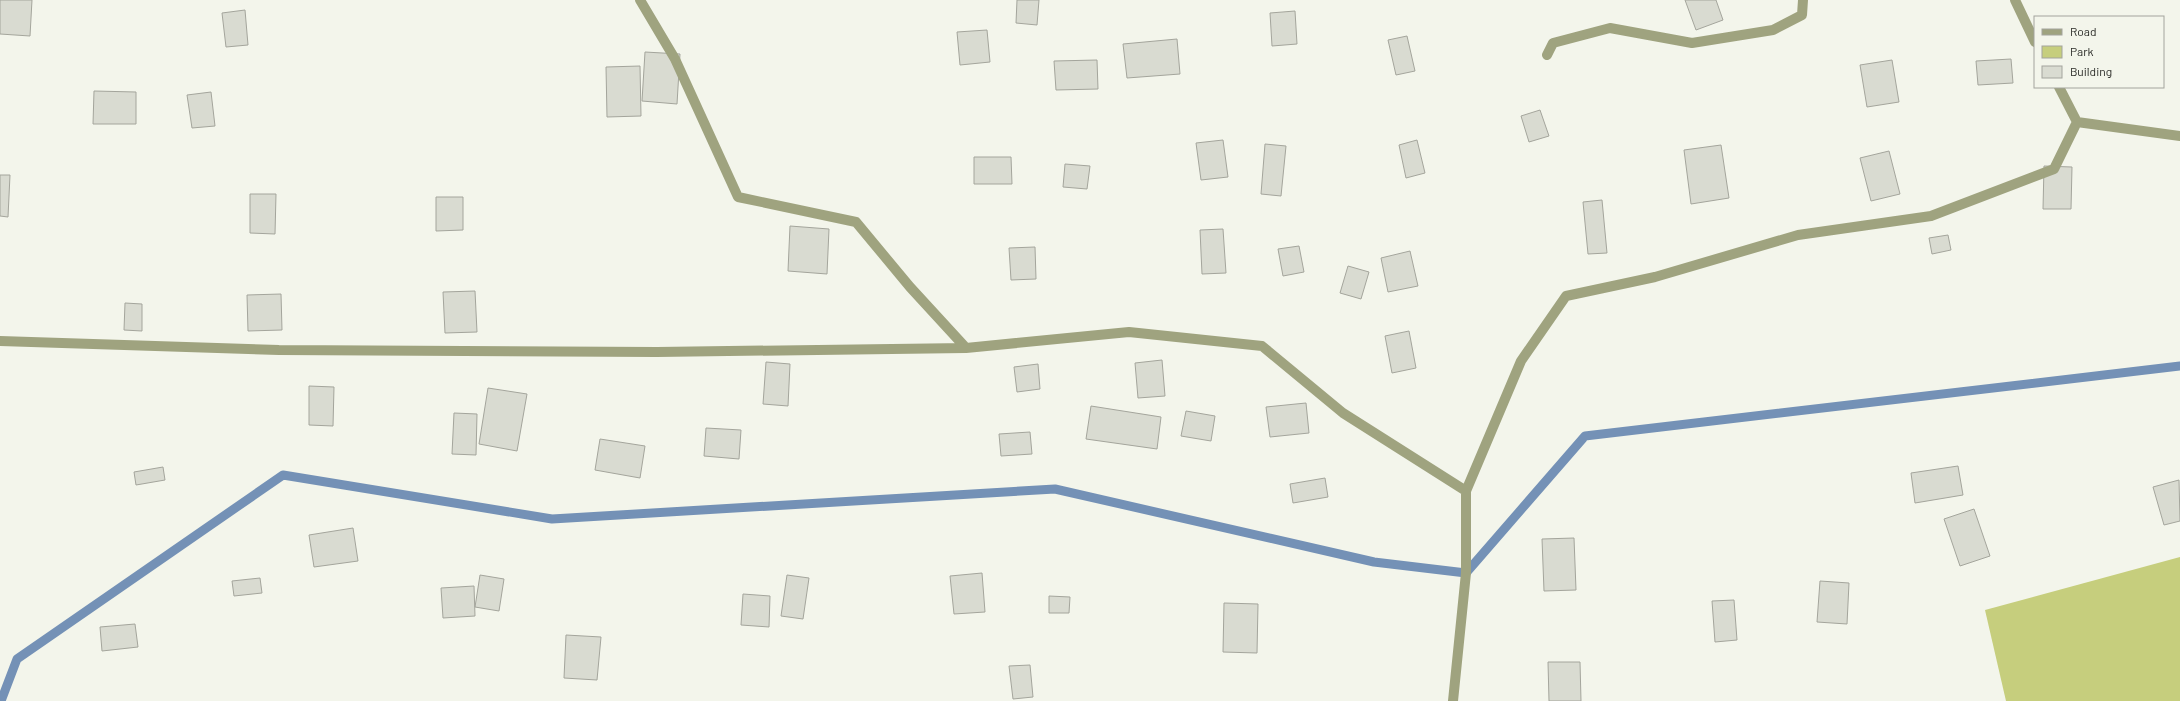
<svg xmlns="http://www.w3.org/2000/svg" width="2180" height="701" viewBox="0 0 2180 701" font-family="Barlow,sans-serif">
  <rect width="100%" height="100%" fill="#f3f5eb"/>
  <path fill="#c6ce7d" d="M2180,557V701H2006L1985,610Z"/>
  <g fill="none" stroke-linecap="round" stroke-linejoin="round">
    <path stroke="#7491b6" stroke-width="9" d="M1,701L17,659L283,475L552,519L1055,489L1374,562L1466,573L1585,436L2180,366"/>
  </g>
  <path fill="#d9dbd1" stroke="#a4a59c" d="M0,0H32L30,36L0,34Z
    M1017,0H1039L1037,25L1016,23Z
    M1685,0H1716L1723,20L1696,30Z
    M245,10L248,45L226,47L222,13Z
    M1295,11L1297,44L1272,46L1270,13Z
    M987,30L990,62L960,65L957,32Z
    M1407,36L1415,71L1396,75L1388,40Z
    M1177,39L1180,74L1127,78L1123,44Z
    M645,52L680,54L677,104L642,101Z
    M2011,59L2013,83L1978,85L1976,61Z
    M1097,60L1098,89L1056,90L1054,61Z
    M1892,60L1899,102L1867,107L1860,65Z
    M640,66L641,116L607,117L606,67Z
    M94,91L136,92V124H93Z
    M211,92L215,126L192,128L187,95Z
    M1540,110L1549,136L1529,142L1521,116Z
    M1223,140L1228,177L1201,180L1196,143Z
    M1417,140L1425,173L1406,178L1399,145Z
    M1265,144L1286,146L1281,196L1261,194Z
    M1721,145L1729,198L1691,204L1684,150Z
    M1889,151L1900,194L1871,201L1860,158Z
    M974,157H1011L1012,184H974Z
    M1065,164L1090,166L1087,189L1063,187Z
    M2044,166L2072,167L2071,209H2043Z
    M0,175H10L8,217L0,216Z
    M250,194H276L275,234L250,233Z
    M436,197H463V230L436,231Z
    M1602,200L1607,253L1588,254L1583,202Z
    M790,226L829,229L827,274L788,271Z
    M1223,229L1226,273L1202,274L1200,230Z
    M1948,235L1951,250L1932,254L1929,238Z
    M1299,246L1304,272L1283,276L1278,249Z
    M1035,247L1036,279L1011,280L1009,248Z
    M1410,251L1418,286L1388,292L1381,258Z
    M1348,266L1369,272L1361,299L1340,293Z
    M475,291L477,332L445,333L443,292Z
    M281,294L282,330L248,331L247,295Z
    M125,303L142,304V331L124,330Z
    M1409,331L1416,368L1392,373L1385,336Z
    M1162,360L1165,396L1138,398L1135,363Z
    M766,362L790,364L788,406L763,404Z
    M1038,364L1040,389L1017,392L1014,367Z
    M309,386L334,387L333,426L309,425Z
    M488,388L527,394L517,451L479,444Z
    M1306,403L1309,433L1270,437L1266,407Z
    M1091,406L1161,417L1157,449L1086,439Z
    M1186,411L1215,416L1211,441L1181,436Z
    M454,413L477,414L476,455L452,454Z
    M706,428L741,430L739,459L704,456Z
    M1030,432L1032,454L1001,456L999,434Z
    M600,439L645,446L640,478L595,470Z
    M1958,466L1963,495L1915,503L1911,473Z
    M163,467L165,480L136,485L134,472Z
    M1325,478L1328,497L1293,503L1290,484Z
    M2179,480L2180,521L2164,525L2153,487Z
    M1974,509L1990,556L1960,566L1944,519Z
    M353,528L358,561L314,567L309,535Z
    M1574,538L1576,590L1544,591L1542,539Z
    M982,573L985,612L954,614L950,576Z
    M480,575L504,579L499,611L475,607Z
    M787,575L809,578L803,619L781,616Z
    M260,578L262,593L234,596L232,581Z
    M1820,581L1849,583L1847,624L1817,622Z
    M474,586L475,616L443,618L441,588Z
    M743,594L770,596L769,627L741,625Z
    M1049,596L1070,597L1069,613H1049Z
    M1734,600L1737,640L1715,642L1712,601Z
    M1224,603L1258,604L1257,653L1223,652Z
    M135,624L138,647L102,651L100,627Z
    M566,635L601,637L597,680L564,678Z
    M1548,662H1580L1581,701H1549Z
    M1030,665L1033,697L1013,699L1009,666Z"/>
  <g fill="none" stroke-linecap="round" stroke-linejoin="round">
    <path stroke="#9fa37f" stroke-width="10" d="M640,0L675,59L738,197L856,222L910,287L966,348L1129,332L1262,346L1343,413L1466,491
      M2015,0L2035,42
      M1547,55L1553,43L1610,28L1692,43L1773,30L1802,15L1803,0
      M2077,122L2180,136
      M0,341L279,350L657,352L966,348
      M1453,701L1466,573V491L1521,361L1566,296L1655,277L1798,235L1931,216L2054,169L2077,122L2059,87"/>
  </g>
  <rect x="2034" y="16" width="130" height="72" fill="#f3f5eb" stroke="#a3a49d"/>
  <rect x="2042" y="29" width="20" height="6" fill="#9fa37f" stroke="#a3a49d"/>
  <text x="2070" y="36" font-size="12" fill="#2a2b27">Road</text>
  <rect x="2042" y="46" width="20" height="12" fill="#c6ce7d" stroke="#a3a49d"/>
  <text x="2070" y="56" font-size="12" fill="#2a2b27">Park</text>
  <rect x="2042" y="66" width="20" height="12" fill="#d9dbd1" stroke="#a3a49d"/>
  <text x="2070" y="76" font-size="12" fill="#2a2b27">Building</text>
</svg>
